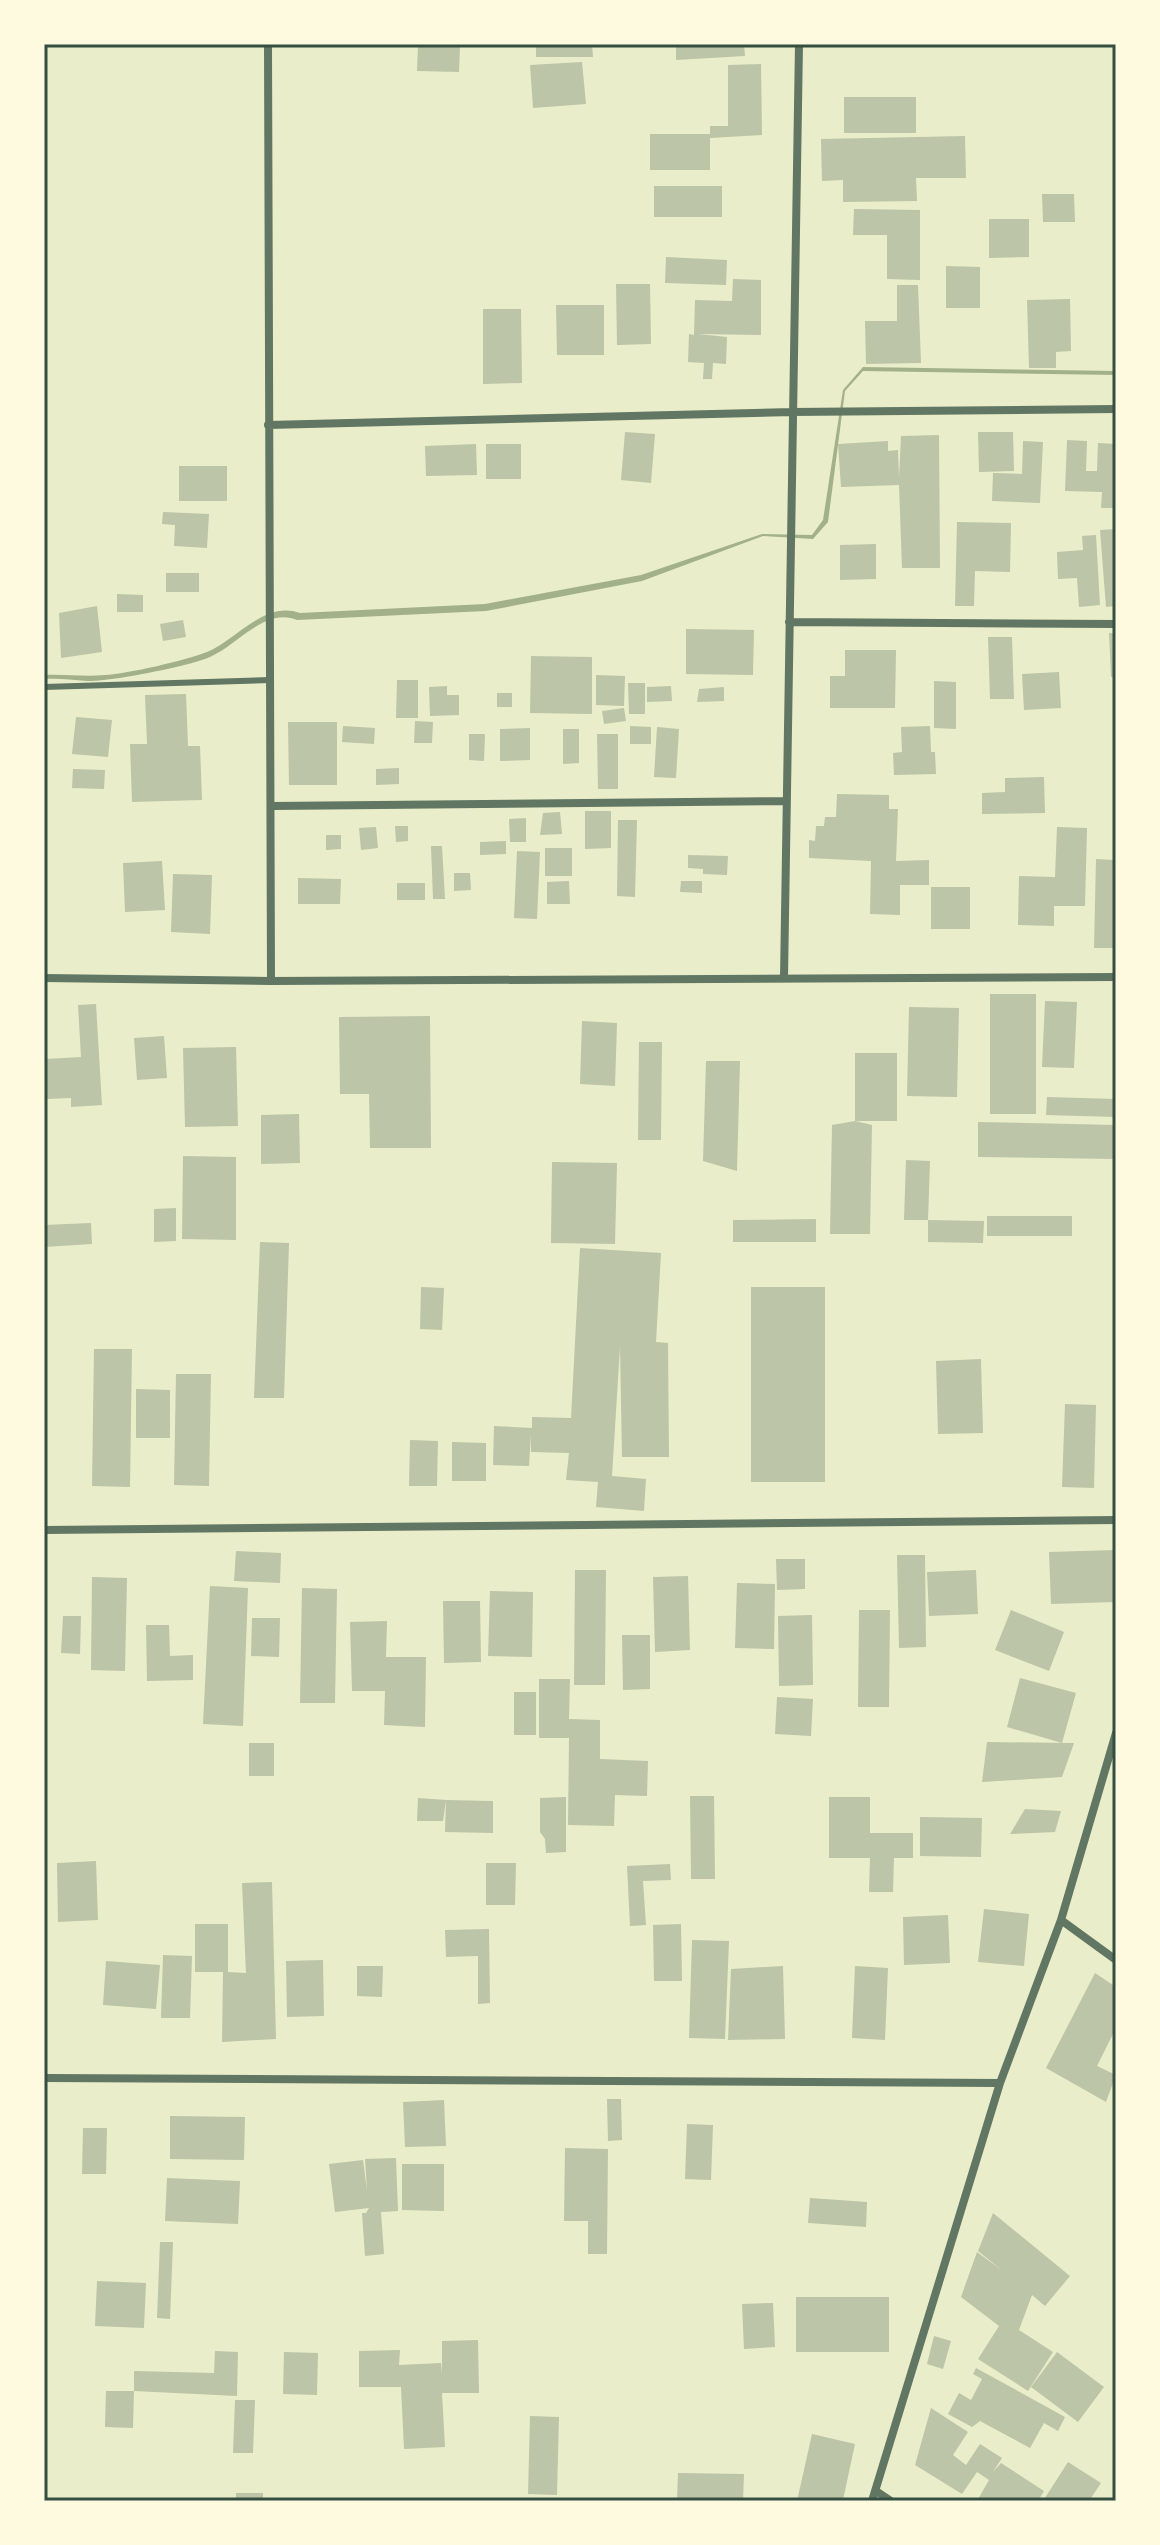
<svg xmlns="http://www.w3.org/2000/svg" width="1160" height="2545" viewBox="0 0 1160 2545" font-family="Arial,sans-serif">
  <rect width="100%" height="100%" fill="#e9edc9"/>
  <path fill="#a3b18a" d="M863,367L1116,371V375L863,371L845,391L828,522L813,539L763,536L642,581L486,611L297,620C265,607 238,645 210,657C190,666 109,682 87,681C72,680 59,678 44,679V675C65,674 85,677 105,675C127,674 187,660 207,652C236,640 265,600 300,613L485,604L641,575L762,534L812,535L823,520L843,390Z"/>
  <path fill="#bcc5a7" d="M536,44H592L593,57H536Z
    M676,44H744L745,56L676,60Z
    M418,45L460,47L459,72L417,71Z
    M582,62L586,104L533,108L530,65Z
    M761,64L762,135L710,138V170H650V134H710V126H728V65Z
    M844,97H916V133H844Z
    M965,136L966,178H916L917,201L843,202V180L822,181L821,139Z
    M654,186H722V217H654Z
    M1042,194H1074L1075,222H1043Z
    M854,209L920,210V280L887,279V235H853Z
    M989,219H1029V257L989,258Z
    M666,257L727,260L726,285L665,283Z
    M946,266L980,267V308H946Z
    M733,279L761,280V335L698,334L727,337L726,364L713,363L712,379H703L704,363L688,362L689,334L694,335L695,300L732,301Z
    M616,284H650L651,344L617,345Z
    M897,285H918L921,363L866,364L865,321H897Z
    M1070,299L1071,351L1056,352V368H1029L1027,300Z
    M556,305H604V355H557Z
    M483,309H521L522,383L483,384Z
    M625,432L655,434L651,483L621,480Z
    M978,432H1013L1014,471L979,472Z
    M939,435L940,568H902L899,485L841,487L838,444L888,441V451L898,450L899,478L901,436Z
    M1067,440L1087,441L1086,471H1097L1098,443L1116,444V508H1101L1102,492L1065,491Z
    M1023,441L1043,442L1040,503L992,501L993,473L1022,474Z
    M476,444L477,475L426,476L425,446Z
    M486,444H521V479H486Z
    M179,466H227V501H179Z
    M163,512L209,514L207,548L174,546L175,525L162,524Z
    M957,522L1011,523L1010,572L975,571L974,606H955Z
    M1116,529V606L1106,607L1100,530Z
    M1096,535L1100,605L1079,607L1077,578L1058,579L1057,552L1083,550L1082,536Z
    M876,544V579L840,580V545Z
    M166,573H199V592H166Z
    M117,594L143,595V612H117Z
    M97,606L102,652L61,658L59,613Z
    M183,620L186,637L163,641L160,624Z
    M686,629L754,630L753,675L686,674Z
    M1109,633H1116V677H1111Z
    M988,637H1012L1014,699H990Z
    M845,650H896L895,708H830V676H845Z
    M531,656L592,657V714L530,713Z
    M1059,672L1061,708L1024,710L1022,674Z
    M596,675L625,676L624,706L596,705Z
    M397,680H418V718H396Z
    M934,681L956,682V729L934,728Z
    M628,683H645V714H629Z
    M447,686V695H459V715L430,716L429,687Z
    M671,686L672,701L647,702V687Z
    M724,687V701L697,702L699,689Z
    M497,693H512V707H497Z
    M186,694L188,746H200L202,800L132,802L130,744H147L145,695Z
    M624,708L626,721L604,724L602,711Z
    M76,717L112,720L108,757L72,754Z
    M415,721L433,722L432,743H414Z
    M288,722H337V785H289Z
    M343,726L375,728L374,744L342,742Z
    M630,726L651,727V744H630Z
    M930,726L931,752H935L936,774L894,775L893,753L902,752L901,727Z
    M657,727L679,729L676,778L654,777Z
    M530,728V760L500,761V729Z
    M563,729H579V763L563,764Z
    M469,734H485L484,761L469,760Z
    M597,734H618V789H598Z
    M399,768V784L376,785V769Z
    M73,769L105,770L104,789L72,788Z
    M1044,777L1045,813L982,814V793L1005,792V778Z
    M837,794L889,795V809H898L896,861L929,860V885H900V915L870,914L871,861L809,858V840L815,841L816,826H824L825,817H836Z
    M585,811H611V848L585,849Z
    M560,812L562,834L540,835L543,813Z
    M526,818V842H510L509,819Z
    M618,820H637L635,897L617,896Z
    M395,826H408V841L396,842Z
    M376,827L378,848L361,850L359,828Z
    M1057,827L1087,828L1085,906H1054V926L1018,925L1019,876L1055,877Z
    M326,835H341V849L326,850Z
    M506,841V854L480,855V842Z
    M431,846H442L445,899H433Z
    M545,848H572V876H545Z
    M517,851L540,852L537,919L514,918Z
    M688,855L728,856L727,875L703,874V869L688,868Z
    M1096,859L1116,860V948H1094Z
    M162,861L165,910L125,912L123,863Z
    M454,873H470L471,890L454,891Z
    M173,874L212,875L210,934L171,932Z
    M298,878L341,879L340,904H298Z
    M569,881L570,904H547V882Z
    M681,881H702V893L680,892Z
    M397,883H425V900H397Z
    M931,887H970V929H931Z
    M990,994H1036V1114H990Z
    M1045,1001L1077,1002L1074,1068L1042,1067Z
    M96,1004L102,1105L71,1107V1098L47,1099L45,1059L81,1057L78,1005Z
    M909,1007L959,1008L957,1097L907,1096Z
    M430,1016L431,1148H370L369,1094H340L339,1017Z
    M582,1021L617,1023L615,1086L580,1084Z
    M164,1036L167,1078L137,1080L134,1038Z
    M639,1042H662L661,1140H638Z
    M236,1047L238,1126L185,1127L183,1048Z
    M855,1053H897V1121H855L872,1125L870,1234H830L832,1125L855,1121Z
    M706,1061H740L737,1171L703,1161Z
    M1047,1097L1116,1099V1117L1046,1115Z
    M299,1114L300,1163L261,1164V1115Z
    M978,1122L1116,1125V1159L978,1157Z
    M183,1156L236,1157V1240L182,1239Z
    M906,1160L930,1161L928,1220H904Z
    M552,1162L617,1163L615,1244L551,1243Z
    M176,1208V1241L154,1242V1209Z
    M987,1216H1072V1236H987Z
    M816,1219V1242H733V1220Z
    M928,1220L984,1221L983,1243L928,1242Z
    M91,1223L92,1244L44,1247V1225Z
    M260,1242L289,1243L284,1398H254Z
    M580,1248L661,1253L656,1342L668,1343L669,1457H622L620,1347L612,1476L646,1479L644,1511L596,1507L598,1482L566,1480L569,1453L531,1452V1434L529,1466L493,1465L494,1426L532,1428V1417L571,1418Z
    M421,1287L444,1288L442,1330L420,1329Z
    M751,1287H825V1482H751Z
    M94,1349H132L130,1487L92,1486Z
    M981,1359L983,1433L938,1434L936,1361Z
    M176,1374H211L209,1486L174,1485Z
    M136,1389L170,1390V1438H136Z
    M1065,1404L1096,1405L1094,1488L1062,1487Z
    M410,1440L438,1441L437,1486H409Z
    M452,1442L486,1443V1481H452Z
    M1116,1550V1602L1051,1604L1049,1552Z
    M236,1551L281,1553L280,1583L234,1581Z
    M897,1555H925L926,1647L899,1648Z
    M776,1559H805V1589L777,1590Z
    M575,1570H606L605,1685H574Z
    M976,1570L978,1614L929,1616L927,1572Z
    M688,1576L690,1650L655,1652L653,1577Z
    M92,1577L127,1578L125,1671L91,1670Z
    M737,1583L775,1584L774,1649L735,1648Z
    M210,1586L248,1588L243,1726L203,1724Z
    M302,1588L337,1589L335,1703H300Z
    M490,1591L533,1592L532,1657L488,1656Z
    M443,1601H480L481,1662L444,1663Z
    M859,1610H890L889,1707H858Z
    M1011,1610L1064,1632L1049,1671L995,1650Z
    M812,1615L813,1685L779,1686L778,1616Z
    M63,1616H81L80,1654L61,1653Z
    M252,1618H280L279,1657L251,1656Z
    M387,1621L386,1657H426L425,1727L384,1725L385,1691H352L350,1622Z
    M146,1625H169L170,1656L193,1655V1680L147,1681Z
    M622,1635H650V1689L623,1690Z
    M1020,1678L1076,1693L1062,1743L1007,1727Z
    M539,1679H570L569,1719L600,1720V1759L648,1761L647,1796L615,1795L614,1826L568,1825L569,1738H539Z
    M514,1692H536V1735H514Z
    M777,1697L813,1699L811,1736L775,1734Z
    M987,1742L1069,1743H1074L1062,1777L982,1782Z
    M249,1743H274V1776H249Z
    M690,1796H714L715,1879H691Z
    M566,1797V1852L546,1853L545,1839L540,1832V1798Z
    M829,1797H870V1833H913V1858H894L893,1892H869L870,1858H829Z
    M418,1798L446,1800L443,1821H417Z
    M446,1800L493,1801V1833L445,1832Z
    M1025,1809L1061,1811L1055,1832L1010,1834Z
    M920,1817L982,1818L981,1857L920,1856Z
    M96,1861L98,1920L58,1922L57,1863Z
    M486,1863H516L515,1905H486Z
    M670,1864L671,1880L643,1881L646,1925L630,1926L627,1866Z
    M272,1882L276,2039L222,2042L223,1972H195V1924H228V1972L246,1973L242,1883Z
    M984,1909L1029,1914L1024,1966L978,1962Z
    M948,1915L950,1963L904,1965L903,1917Z
    M681,1924L682,1981H654L653,1925Z
    M489,1929L490,2003L478,2004V1956L446,1957L445,1930Z
    M692,1940L729,1941L725,2039L689,2038Z
    M163,1955L192,1956L190,2018H161Z
    M323,1960L324,2016L287,2017L286,1961Z
    M106,1961L160,1965L156,2009L103,2005Z
    M357,1966H383L382,1997L357,1996Z
    M783,1966L785,2039L728,2040L731,1969Z
    M855,1966L888,1968L885,2040L852,2038Z
    M1095,1973L1116,1987V2035L1113,2034L1097,2066L1116,2075L1106,2102L1046,2068Z
    M607,2099H621L622,2140L608,2141Z
    M444,2100L446,2146L405,2147L403,2102Z
    M170,2116L245,2117L244,2160L170,2159Z
    M687,2124L713,2125L711,2180L685,2179Z
    M83,2128H107L106,2174H82Z
    M565,2148L608,2149L607,2254H588V2221H564Z
    M396,2158L398,2211L381,2212L384,2254L365,2256L362,2213H366L369,2208L335,2212L329,2164L363,2160L367,2191L365,2159Z
    M402,2164H444V2211L402,2210Z
    M167,2178L240,2181L238,2224L165,2221Z
    M810,2198L867,2202L866,2227L808,2223Z
    M993,2213L1070,2276L1045,2306L1032,2295L1019,2330L1053,2352L1028,2391L978,2359L999,2326L961,2297L977,2252L1003,2271L978,2251Z
    M160,2242H173L170,2319L157,2318Z
    M97,2281L146,2283L144,2328L95,2326Z
    M796,2297H889V2352H796Z
    M773,2303L775,2347L744,2349L742,2304Z
    M934,2336L951,2341L943,2369L927,2364Z
    M478,2340L479,2393H442L445,2447L404,2449L401,2387H359V2351L400,2350L399,2365L441,2363L442,2374V2341Z
    M215,2351L238,2352L237,2396L134,2391L133,2428L105,2427L106,2391H134V2371L214,2373Z
    M284,2352L318,2353L317,2395L283,2394Z
    M1057,2352L1104,2387L1078,2422L1031,2387Z
    M976,2368L1065,2417L1058,2431L1044,2423L1030,2448L980,2421L972,2427L948,2414L959,2393L971,2400L982,2379L973,2374Z
    M235,2400H255L253,2453H233Z
    M931,2408L968,2432L953,2455L966,2465L980,2444L1002,2458L993,2472L1001,2463L1044,2491L1038,2501H977L989,2480L977,2472L962,2494L915,2465Z
    M530,2416L559,2417L557,2495L528,2494Z
    M812,2434L855,2444L843,2500L797,2501Z
    M1068,2462L1101,2483L1089,2501H1043Z
    M678,2473L744,2474L743,2501H677Z
    M236,2493H263V2501H236Z"/>
  <g fill="none" stroke-linecap="round" stroke-linejoin="round">
    <path stroke="#617663" stroke-width="6" d="M44,687L271,680"/>
    <path stroke="#617663" stroke-width="8" d="M268,44L271,981
      M268,425L792,412L1116,409
      M789,622L1116,624
      M272,806L785,801
      M44,978L271,981L1116,977
      M784,978L799,44
      M44,1530L1116,1520
      M1061,1920L1116,1960
      M44,2078L1000,2083
      M876,2491L891,2501
      M872,2501L1000,2083L1061,1920L1116,1733"/>
  </g>
  <rect width="1160" height="2545" fill="none" stroke="#fefae0" stroke-width="92"/>
  <rect x="46" y="46" width="1068" height="2453" fill="none" stroke="#344e41" stroke-width="3"/>
</svg>
